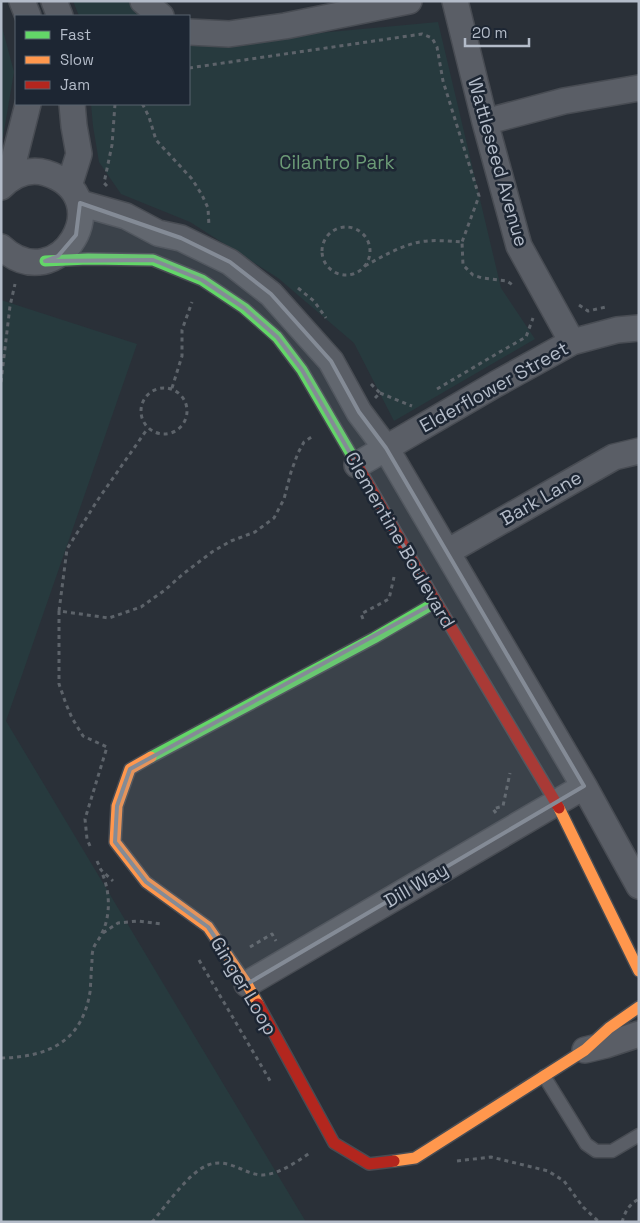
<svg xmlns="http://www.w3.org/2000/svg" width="640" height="1223" viewBox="0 0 640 1223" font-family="'Space Grotesk',sans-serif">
  <rect width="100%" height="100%" fill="#2a3038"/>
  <path fill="#273a3e" d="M73,1H131L141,16H79Z
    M438,22L501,288L535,339L394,421L354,343L278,278L190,222L121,194L99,162L93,126L91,104H189V45Z
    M1,23L14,72L3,137L1,139Z
    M1,300L137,344L6,721L306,1222H1Z"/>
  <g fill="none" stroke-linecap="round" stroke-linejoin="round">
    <defs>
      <path id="lane" d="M544,1076L586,1144L596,1151H612L639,1135"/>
      <path id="street" d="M22,1L28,16
        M54,1L60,16
        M143,1L161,16
        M455,1L485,122L519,246L572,342
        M189,32L229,34L285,26L409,1
        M485,122L564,101L639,88
        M9,179L28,104
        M69,186L79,154L74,126L72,104
        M1,187C13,175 29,168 46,173C121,196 59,301 1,247
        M80,203L126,216L158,233L181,238L230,262L271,294L331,361L359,412L386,448L584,786L639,886
        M357,465L496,384L572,342L617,330L639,328
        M447,552L614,457L639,451
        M247,984L573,793
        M585,1050L606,1045L639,1034"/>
      <path id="fast" d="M45,261L88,259L153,260L202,280L244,308L277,337L302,370L355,461
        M151,757L374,638L436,602"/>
      <path id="slow" d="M151,757L130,769L117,806L115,842L146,882L208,927L247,984L258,1004
        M559,808L639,971
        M394,1161L415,1158L585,1050L609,1028L639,1007"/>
      <path id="jam" d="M355,461L436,602L559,808
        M258,1004L334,1143L369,1164L394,1161"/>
    </defs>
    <use href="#lane" stroke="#484c53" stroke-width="15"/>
    <use href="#street" stroke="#484c53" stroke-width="28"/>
    <use href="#fast" stroke="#484c53" stroke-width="14"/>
    <use href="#slow" stroke="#484c53" stroke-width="14"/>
    <use href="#jam" stroke="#484c53" stroke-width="14"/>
    <path stroke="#5d636a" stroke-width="3" stroke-dasharray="4 4" stroke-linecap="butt" d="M189,68L422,34L432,38L437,47L443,81L479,196L462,242
      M142,104L143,105L149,117L156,140L192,179L202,195L208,208L209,226
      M107,186L104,183L112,145L115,104
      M322 251a24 24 0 1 1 48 0a24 24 0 1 1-48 0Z
      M365,266C381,257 397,248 415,243C430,239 447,241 462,242L463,265L473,275L482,278L507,281L514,286
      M298,288L314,301L326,318
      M579,305L588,311L606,307
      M1,382L10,306L15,284
      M371,384L380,393L375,398
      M141 411a23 23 0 1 1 46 0a23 23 0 1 1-46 0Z
      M172,388L182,356V330L192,302
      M437,389L498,353L526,337L533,318
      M380,393L412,406
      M59,611L67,549L97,501L148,428
      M363,619L361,614L389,599L394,577
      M496,813L493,809L503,806L510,773
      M90,846L87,839L85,819L107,747L83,736L72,718L66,704L59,684V611L109,618L141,607L165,590L183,574L212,552L231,541L255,532L274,518L284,499L291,472L298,453L304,442L313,436
      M97,861L101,870L113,881
      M103,933L118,923L138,921L161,924
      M250,947L272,934L276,941
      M199,960L272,1084
      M1,1058C48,1057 82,1042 90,992C91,982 91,971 92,961C92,958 92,953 93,950C94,944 100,939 102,933C111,915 110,891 102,873
      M457,1161L491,1157L548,1171L564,1181L583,1207L597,1220L600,1222
      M152,1222C166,1206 189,1172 208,1165C229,1157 244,1175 263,1175C280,1174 298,1161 311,1152
      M622,1222C625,1212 629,1204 639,1199"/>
    <use href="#lane" stroke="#5a5e66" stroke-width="12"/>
    <use href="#street" stroke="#5a5e66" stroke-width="25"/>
    <use href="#fast" stroke="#63d668" stroke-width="11"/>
    <use href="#slow" stroke="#ff974d" stroke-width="11"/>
    <use href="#jam" stroke="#b3261e" stroke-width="11"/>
  </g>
  <path fill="#848b96" fill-opacity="0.2" stroke="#848b96" stroke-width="4" stroke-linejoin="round" d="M80,203L181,238L230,262L271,294L331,361L359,412L386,448L584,786L247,984L208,927L146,882L115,842L117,806L130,769L436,602L302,370L277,337L244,308L202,280L153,260L45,261L58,256L76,235Z"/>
  <g text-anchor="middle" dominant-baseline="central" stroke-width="5" stroke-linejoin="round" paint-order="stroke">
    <g font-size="19" fill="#6b9a76" stroke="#1d2633">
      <text x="337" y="162">Cilantro Park</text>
    </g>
    <g font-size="19" fill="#b4bcc9" stroke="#1d2633">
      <text transform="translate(498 162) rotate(74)">Wattleseed Avenue</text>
      <text transform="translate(494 387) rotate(-29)">Elderflower Street</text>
      <text transform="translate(541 498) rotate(-30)">Bark Lane</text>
      <text transform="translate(400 540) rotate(60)">Clementine Boulevard</text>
      <text transform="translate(416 885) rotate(-30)">Dill Way</text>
      <text transform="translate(244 986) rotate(59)">Ginger Loop</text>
    </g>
  </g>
  <rect width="640" height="1223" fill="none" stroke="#b4bcc9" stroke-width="5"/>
  <rect x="15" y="15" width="175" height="90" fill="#1d2633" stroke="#59626f"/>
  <rect x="25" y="31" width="25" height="8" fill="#63d668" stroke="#59626f"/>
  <text x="60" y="40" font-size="15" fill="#b4bcc9">Fast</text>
  <rect x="25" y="56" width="25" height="8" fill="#ff974d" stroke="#59626f"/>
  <text x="60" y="65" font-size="15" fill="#b4bcc9">Slow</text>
  <rect x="25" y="81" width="25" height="8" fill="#b3261e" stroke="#59626f"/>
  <text x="60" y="90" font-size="15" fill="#b4bcc9">Jam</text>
  <path d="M465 38v8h64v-8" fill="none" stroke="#b4bcc9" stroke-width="2.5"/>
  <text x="472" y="38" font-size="15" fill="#b4bcc9" stroke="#1d2633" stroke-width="4" paint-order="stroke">20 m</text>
</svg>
